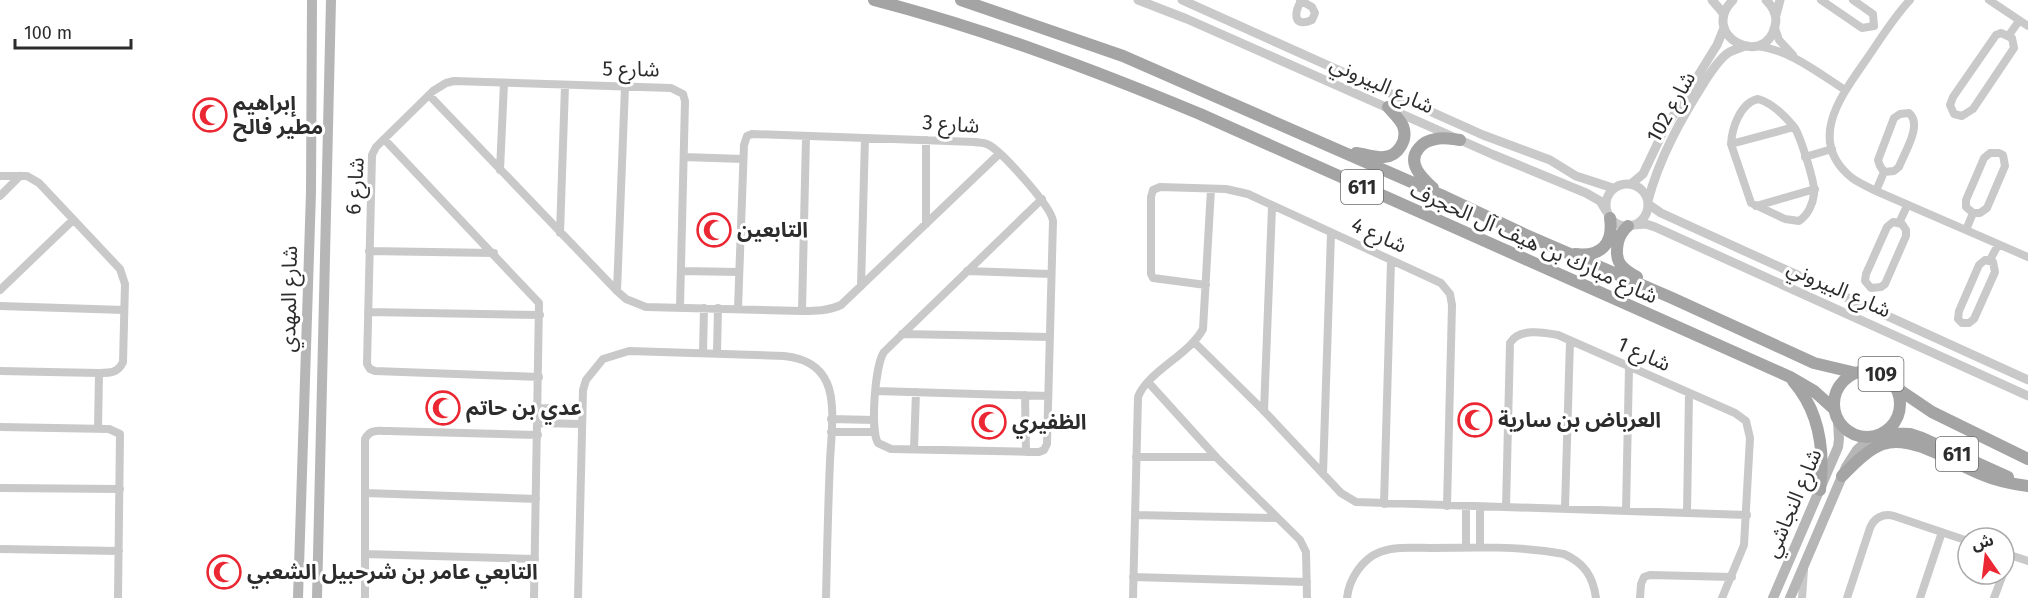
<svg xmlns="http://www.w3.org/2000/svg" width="2028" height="598" viewBox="0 0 2028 598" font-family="'Fira Sans','Noto Sans Arabic',sans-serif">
  <rect width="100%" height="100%" fill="#fff"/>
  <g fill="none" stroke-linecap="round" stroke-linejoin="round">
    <path stroke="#c9c9c9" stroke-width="8" d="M1300,0L1312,7L1315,13L1312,20C1293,28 1294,13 1301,1
      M1821,0L1862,28L1874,26
      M1853,0L1873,14L1874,26
      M1910,0C1893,18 1880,40 1866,60C1841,96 1806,141 1852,178C1859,183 1868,187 1876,191L2028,257
      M1989,0L2028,26
      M1775,28L1779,40L1793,55
      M2001,33L2012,38L2014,48L1973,109L1962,116L1954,114L1950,105L1953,97L1996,35Z
      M2009,35L2019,21
      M1757,46C1790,50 1817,72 1845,90
      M429,95L617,291L626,299L646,307L802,311C815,311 828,311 841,305L999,154
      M1758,99C1772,103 1785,116 1794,127C1800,135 1816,185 1814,194C1813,204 1808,215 1799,221L1785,219L1751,203L1731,144C1732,128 1740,103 1758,99Z
      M1909,113C1923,125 1904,153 1899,167L1894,171L1884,172L1880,166L1878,160L1894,118L1900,114Z
      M384,139L539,303L534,598
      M1731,144L1794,127
      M1990,153H1999L2003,155L2005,166L1987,208L1980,213H1973L1966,207V200L1984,158Z
      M684,157L743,159
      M1805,157L1832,149
      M500,170L504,83
      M0,176H27L39,183L120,269L125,284L123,362C118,373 110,373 99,373L0,371
      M1876,191L1884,172
      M0,196L20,176
      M1756,206L1815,189
      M1893,222L1902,224L1906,230V236L1885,284L1881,287L1871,288L1865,281L1866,274L1887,227Z
      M1899,223L1907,206
      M926,224V140
      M1966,230L1973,213
      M560,233L565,86
      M369,251L494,253
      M1985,260L1993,262L1995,272L1974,319L1969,323H1962L1958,319L1959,311L1979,265Z
      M1990,260L1998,245
      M681,271L739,272
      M967,271L1051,274
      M1206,285L1153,278L1151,274V197L1153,190L1160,187L1226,189L1248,194L1441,283L1450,294L1452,305L1447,506
      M861,286L865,138
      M0,290L73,220
      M617,291L625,87
      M0,306L124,310
      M738,308L744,145L747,136L752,134L975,142C979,143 984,142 989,145C1003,153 1051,206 1053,221L1047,444L1044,450L1039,452L891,449L878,443C870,430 875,365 884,352L1042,199
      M802,311L806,137
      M368,312L540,315
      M902,334L1049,337
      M1194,342L1264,411L1341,493L1356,502L1747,515
      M703,352L704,308
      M717,352L718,308
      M539,377L375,371L370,369L367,364L372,155L376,147L433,91L446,83L454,81L671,88L683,94L685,101L680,307
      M1148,382L1216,457L1300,540L1306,552L1307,598
      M876,391L1048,396
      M1025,395L1026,452
      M538,408L582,409
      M1264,411L1272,207
      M831,419L874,420
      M538,423L582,424
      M0,427L109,429L120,434L118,598
      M98,429L99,373
      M831,432H873
      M914,449L916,392
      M1136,457H1216
      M1323,474L1331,233
      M0,488L120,489
      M365,493L536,499
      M1384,504L1391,261
      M1506,507L1510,343C1519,328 1543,332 1558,335L1735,413L1746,421L1750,438L1744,545L1722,598
      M1565,508L1570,341
      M1626,511L1629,367
      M1687,512L1689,394
      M1135,515L1277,518
      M1466,547V506
      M1480,547V507
      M0,549L119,551
      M2004,553L2028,561
      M365,554L535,559
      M2004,570L2009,554
      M1133,577L1307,582
      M365,598V439C370,429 378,431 388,431L538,435
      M578,598L583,390L586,380L603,359L629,351L784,356C802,358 819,364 827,383C836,403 831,439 830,461C828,506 827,552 826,598
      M1133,598L1138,397C1147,372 1189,355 1203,329L1211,189
      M1347,598C1349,579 1362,559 1380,552C1396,546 1415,548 1431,548C1475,547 1521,546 1564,554C1584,563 1593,576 1596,598
      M1640,598L1641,584L1644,577L1650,575L1732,577
      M1802,598L1804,570
      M1847,598L1870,528C1874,518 1883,513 1894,516L1968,541
      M1920,598L1942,532
      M1994,598L2003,574"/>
    <path stroke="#c9c9c9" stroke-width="9" d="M1138,0L1187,19L1494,155L1586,193L1600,201L1606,211
      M1182,0L1483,135L1550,160L1576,176L1613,188
      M1712,0L1724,14
      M1733,0C1698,35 1765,70 1775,26C1778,16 1773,7 1766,0
      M1776,15L1780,0
      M1606 205a21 21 0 1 1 42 0a21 21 0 1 1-42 0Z
      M1631,184L1643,174L1663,132L1717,45L1724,28
      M1648,201C1659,158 1681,119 1705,81C1711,72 1719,59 1728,53C1733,50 1740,48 1745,46
      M1648,204L1661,213L2028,380
      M1633,225L1646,224L1655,227L2028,396"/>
    <path stroke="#b6b6b6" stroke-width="10" d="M298,598L311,192L312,0
      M317,598L331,0
      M1773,598L1838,447L1839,439L1838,421
      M1790,598L1846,467L1857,450L1871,437"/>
    <path stroke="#a4a4a4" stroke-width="12" d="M874,0C986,29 1094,70 1200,114L1790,377L1814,391L1834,409
      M961,0L1123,56L1441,195L1526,235L1672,298L1814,363L1856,373
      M1356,153C1365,154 1375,158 1384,157C1399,156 1408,139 1403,126C1400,119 1393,113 1388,107
      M1433,188C1422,178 1406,163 1419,148C1423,143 1429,140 1436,139C1443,137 1452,139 1460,140
      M1628,226C1622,231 1620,235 1618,242C1614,262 1621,268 1637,277
      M1575,254C1600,257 1614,245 1610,218
      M1834 404a33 33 0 1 1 66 0a33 33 0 1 1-66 0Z
      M1793,381C1820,412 1825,450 1820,490
      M1895,387L1932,412L2028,459
      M1883,433L1910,434L1922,438L2008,477
      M1842,476C1854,464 1867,450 1883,444C1913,434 1954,464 1983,475C1997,481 2012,484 2028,486"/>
  </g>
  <defs>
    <symbol id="mosque-ring" viewBox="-11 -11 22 22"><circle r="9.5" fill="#fff" stroke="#ea2733" stroke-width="1.5"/><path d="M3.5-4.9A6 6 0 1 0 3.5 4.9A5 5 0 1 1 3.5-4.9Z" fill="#ea2733"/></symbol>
  </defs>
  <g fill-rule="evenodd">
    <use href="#mosque-ring" x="191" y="96" width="38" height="38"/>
    <use href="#mosque-ring" x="695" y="211" width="38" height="38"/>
    <use href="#mosque-ring" x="424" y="389" width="38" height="38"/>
    <use href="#mosque-ring" x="1456" y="401" width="38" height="38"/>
    <use href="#mosque-ring" x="970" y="403" width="38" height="38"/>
    <use href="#mosque-ring" x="205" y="553" width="38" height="38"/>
  </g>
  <g text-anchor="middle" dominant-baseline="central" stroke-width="6" stroke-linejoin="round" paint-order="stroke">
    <g fill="#fff" stroke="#6b6b6b" stroke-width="1.5">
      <rect x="1341" y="170" width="42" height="34" rx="4.5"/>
      <rect x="1858.5" y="357" width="45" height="34" rx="4.5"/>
      <rect x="1936" y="437" width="42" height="34" rx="4.5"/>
    </g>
    <g font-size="20" font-weight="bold" fill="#2c2c2c">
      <text x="1362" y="187">611</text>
      <text x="1881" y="374">109</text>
      <text x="1957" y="454">611</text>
    </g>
    <g font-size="21" fill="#2c2c2c" stroke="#fff">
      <text transform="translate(631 69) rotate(1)">شارع 5</text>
      <text transform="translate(1382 85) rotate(24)">شارع البيروني</text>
      <text transform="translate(1671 107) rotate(-61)">شارع 102</text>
      <text transform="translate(951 124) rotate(4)">شارع 3</text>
      <text transform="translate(355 186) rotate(-86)">شارع 6</text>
      <text transform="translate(1379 235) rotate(24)">شارع 4</text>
      <text transform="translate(1534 243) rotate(24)">شارع مبارك بن هيف آل الحجرف</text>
      <text transform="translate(1839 289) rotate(24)">شارع البيروني</text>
      <text transform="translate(289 299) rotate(-89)">شارع المهدي</text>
      <text transform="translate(1644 354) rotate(24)">شارع 1</text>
      <text transform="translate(1793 503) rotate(-67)">شارع النجاشي</text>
    </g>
    <g font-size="21" font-weight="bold" fill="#2c2c2c" stroke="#fff" text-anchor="start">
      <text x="233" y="103">إبراهيم<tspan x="233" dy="24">مطير فالح</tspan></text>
      <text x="737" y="230">التابعين</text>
      <text x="466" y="408">عدي بن حاتم</text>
      <text x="1498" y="420">العرباض بن سارية</text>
      <text x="1012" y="422">الظفيري</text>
      <text x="247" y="572">التابعي عامر بن شرحبيل الشعبي</text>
    </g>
  </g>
  <g transform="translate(1986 556) rotate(346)"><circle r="28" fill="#ffffff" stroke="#ababab" stroke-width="1.5"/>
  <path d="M0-4.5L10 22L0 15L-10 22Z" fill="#ea2733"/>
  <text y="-9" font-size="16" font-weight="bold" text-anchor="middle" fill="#2c2c2c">ش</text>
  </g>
  <path d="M15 39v9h116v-9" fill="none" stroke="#2c2c2c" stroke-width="3"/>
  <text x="24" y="39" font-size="18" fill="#2c2c2c" stroke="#ffffff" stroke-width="4.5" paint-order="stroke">100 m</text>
</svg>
